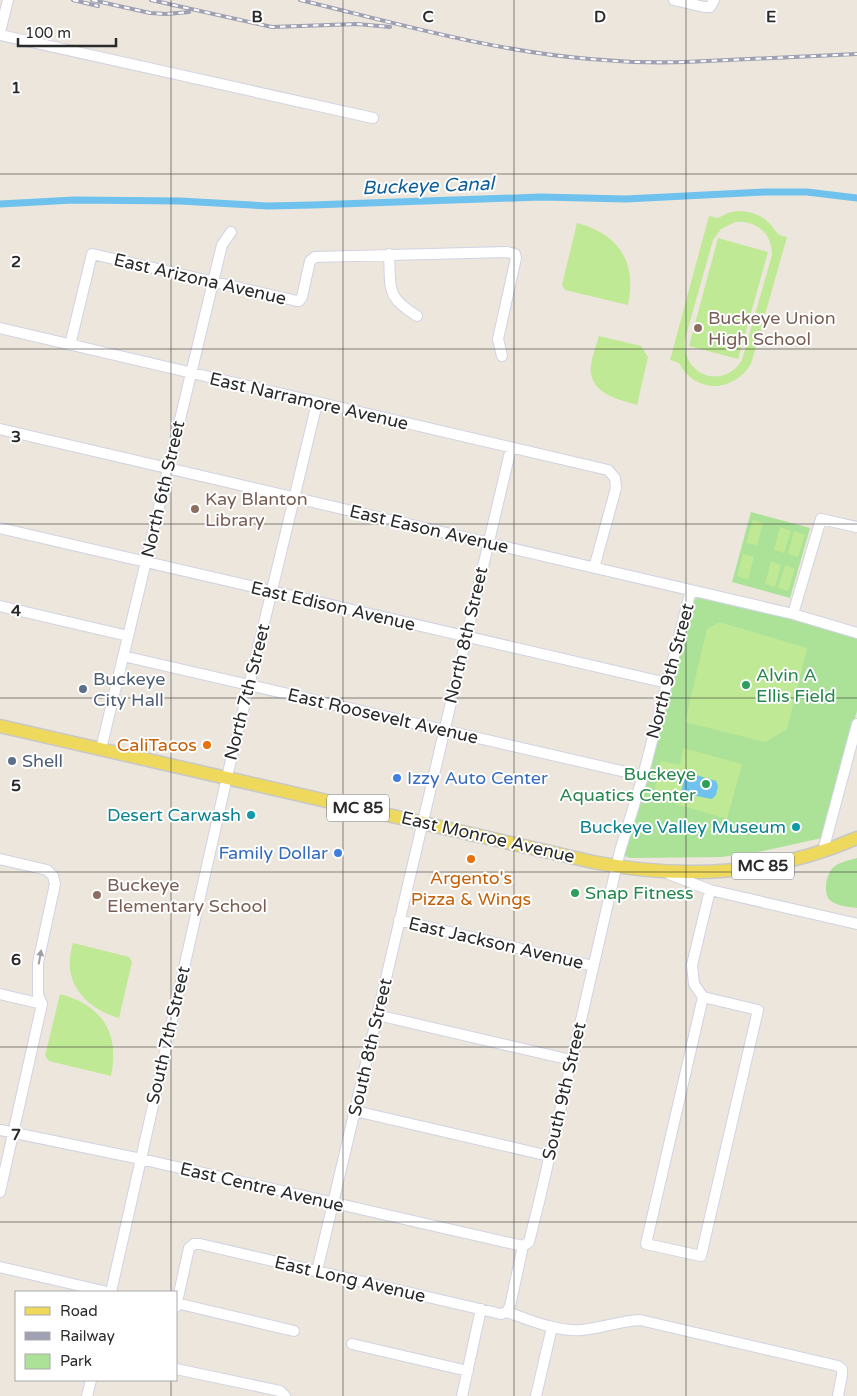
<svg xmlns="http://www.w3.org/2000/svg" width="857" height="1396" viewBox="0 0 857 1396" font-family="'Varela Round',sans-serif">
  <rect width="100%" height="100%" fill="#ece6dc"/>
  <path fill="#ace298" d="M751,512L810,528L790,598L732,582Z
    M699,597C752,609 806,619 857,639V711L822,838L763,851L722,857L630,858L624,856L623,853L693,601Z
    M857,858V908C849,907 838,906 831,901C822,895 826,872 835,866C841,862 850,860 857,858Z"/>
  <path fill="#bfe994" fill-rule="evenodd" d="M737,211C751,211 762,215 771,225C778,233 776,235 787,237L751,364C733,393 695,394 679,363L670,360L709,216L718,218L728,213ZM735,222C756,220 772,233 772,255L742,360C723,391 681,375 685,339L713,240L721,229Z
    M577,223C619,234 637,262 628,305L565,290L562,285Z
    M718,238L768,252L738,359L689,346Z
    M599,336L641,346L648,357L637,405C620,400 595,395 591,374C589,365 596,346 599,336Z
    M753,520L763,523L757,545L746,543Z
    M780,527L791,531L784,553L774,550Z
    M794,531L805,535L798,557L788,554Z
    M743,554L754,557L748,579L737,576Z
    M771,561L781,565L775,587L765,584Z
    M785,565L795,569L788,591L778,588Z
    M719,622L807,648L787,729L765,742L685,722L707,629Z
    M683,748L742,764L727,819L653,797L661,761L680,765Z
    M73,943L129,957L132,962L119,1018C92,1011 67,989 70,959C70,954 72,948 73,943Z
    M60,994C102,1005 120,1033 111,1076L49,1061L45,1056Z"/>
  <path fill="#6fc2ed" d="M686,772L716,781L718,786L716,795L712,799L681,793Z"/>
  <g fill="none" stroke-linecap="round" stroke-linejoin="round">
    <path stroke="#6fc2ed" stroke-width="7" d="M0,204L74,200L180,201L268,206L312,205L541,197L626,199L765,192H807L857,198"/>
    <defs>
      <path id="minor" d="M674,0L704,7H710L714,0
        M0,32L8,0
        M0,35L373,118
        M389,254C391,289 385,296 417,316
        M0,328L608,470L615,478L616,488L594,568
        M70,345L92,254L297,301H299L302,297L310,261L315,257L507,252L515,254L516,258L498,339L502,356
        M0,429L793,614L857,633
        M0,528L667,683
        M0,606L128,636
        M793,614L821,519L857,527
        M123,656L643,776
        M101,749L213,282L222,245L231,232
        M823,851L857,724
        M0,859L47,870L53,876L55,884L38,963V995L42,1004L0,1192
        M669,874L710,890L857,924
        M399,920L593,966
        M0,994L42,1004
        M703,997L646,1244L701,1256L758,1010L703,997L694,984L692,965L710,890
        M377,1015L571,1060
        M355,1111L549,1156
        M0,1130L141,1159L523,1246
        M0,1267L107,1292
        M317,1271L511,448
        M111,1292L227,777L317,403
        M176,1303L294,1331
        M176,1307L189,1248L194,1244H200L501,1314L507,1312C530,1320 557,1332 582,1330C602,1328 620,1321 640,1320L838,1366L842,1369V1375L838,1396
        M507,1312L510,1306L523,1246L529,1242L539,1202L620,851L643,776L691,590
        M352,1344L468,1371
        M176,1369L280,1391L285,1396
        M87,1396L91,1380
        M462,1396L481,1309
        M536,1396L552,1327"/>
      <path id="major" d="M0,726L593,862C683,880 772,875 857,838"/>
    </defs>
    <use href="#minor" stroke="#d1d3e3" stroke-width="12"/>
    <use href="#major" stroke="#c8c8c8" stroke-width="15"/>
    <use href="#minor" stroke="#fff" stroke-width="10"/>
    <use href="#major" stroke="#efd95d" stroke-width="12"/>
    <defs>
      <path id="rail" d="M73,0L98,6
        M92,0L150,13L166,14L189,12
        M151,0L272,27L357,24L390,27
        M300,0C395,23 492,51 590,59C622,62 654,63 686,62L857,54"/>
    </defs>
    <use href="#rail" stroke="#9fa0b4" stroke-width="4"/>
    <use href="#rail" stroke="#fff" stroke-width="2" stroke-dasharray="5.5" stroke-linecap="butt"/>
  </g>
  <defs><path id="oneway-solid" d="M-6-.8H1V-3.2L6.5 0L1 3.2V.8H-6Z" transform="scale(1.25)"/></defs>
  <use fill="#9f9f9f" href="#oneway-solid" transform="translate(40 957) rotate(-80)"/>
  <path fill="none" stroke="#2a2a2a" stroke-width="1" stroke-opacity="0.55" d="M171,0V1292M343,0V1396M514,0V1396M686,0V1396M0,174H857M0,349H857M0,524H857M0,698H857M0,872H857M0,1047H857M0,1222H857M171,1380V1396"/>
  <g fill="#8d6e63" stroke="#fff" stroke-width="2">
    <circle cx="698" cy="328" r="5"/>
    <circle cx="195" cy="509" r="5"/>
    <circle cx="97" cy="895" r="5"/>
  </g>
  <g fill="#2e9e5b" stroke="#fff" stroke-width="2">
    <circle cx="746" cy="685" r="5"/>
    <circle cx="706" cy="784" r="5"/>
    <circle cx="575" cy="893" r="5"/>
  </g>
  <g fill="#5c6f8a" stroke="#fff" stroke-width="2">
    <circle cx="83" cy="689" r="5"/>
    <circle cx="12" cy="761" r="5"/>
  </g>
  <g fill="#e8710a" stroke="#fff" stroke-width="2">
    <circle cx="207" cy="745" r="5"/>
    <circle cx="471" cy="859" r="5"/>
  </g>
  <g fill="#3f7fe0" stroke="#fff" stroke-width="2">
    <circle cx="397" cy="778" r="5"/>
    <circle cx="338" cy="853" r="5"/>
  </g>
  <g fill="#0f9aa8" stroke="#fff" stroke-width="2">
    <circle cx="251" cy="815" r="5"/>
    <circle cx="796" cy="827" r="5"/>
  </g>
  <g text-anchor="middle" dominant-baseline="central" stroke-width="4" stroke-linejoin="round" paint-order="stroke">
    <g fill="#fff" stroke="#6a6a6a" stroke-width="1">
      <rect x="327" y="794.5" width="62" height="27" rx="4"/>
      <rect x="732" y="852.5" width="62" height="27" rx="4"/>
    </g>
    <g font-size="16" font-weight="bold" fill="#2a2a2a">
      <text x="358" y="808">MC 85</text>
      <text x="763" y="866">MC 85</text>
    </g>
    <g font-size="18" fill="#2a2a2a" stroke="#fff">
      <text transform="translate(200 279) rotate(13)">East Arizona Avenue</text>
      <text transform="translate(309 401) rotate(13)">East Narramore Avenue</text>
      <text transform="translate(163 489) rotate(-77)">North 6th Street</text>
      <text transform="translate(429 529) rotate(13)">East Eason Avenue</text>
      <text transform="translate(333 606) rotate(13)">East Edison Avenue</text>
      <text transform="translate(466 635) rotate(-77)">North 8th Street</text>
      <text transform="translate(670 671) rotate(-75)">North 9th Street</text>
      <text transform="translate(247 692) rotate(-76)">North 7th Street</text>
      <text transform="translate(383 716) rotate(13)">East Roosevelt Avenue</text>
      <text transform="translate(488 837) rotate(13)">East Monroe Avenue</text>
      <text transform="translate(496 943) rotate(13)">East Jackson Avenue</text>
      <text transform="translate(168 1035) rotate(-77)">South 7th Street</text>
      <text transform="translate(370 1047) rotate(-77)">South 8th Street</text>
      <text transform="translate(564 1091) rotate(-77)">South 9th Street</text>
      <text transform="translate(262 1187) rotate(13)">East Centre Avenue</text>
      <text transform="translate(350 1279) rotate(13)">East Long Avenue</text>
    </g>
    <g font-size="18" fill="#785e54" stroke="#fff" text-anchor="start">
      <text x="708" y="318">Buckeye Union<tspan x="708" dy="21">High School</tspan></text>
      <text x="205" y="499">Kay Blanton<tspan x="205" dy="21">Library</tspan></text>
      <text x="107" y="885">Buckeye<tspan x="107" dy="21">Elementary School</tspan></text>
    </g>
    <g font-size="18" fill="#27864d" stroke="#fff" text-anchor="start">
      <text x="756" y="675">Alvin A<tspan x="756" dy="21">Ellis Field</tspan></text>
      <text x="696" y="774" text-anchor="end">Buckeye<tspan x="696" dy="21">Aquatics Center</tspan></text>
      <text x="585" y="893">Snap Fitness</text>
    </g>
    <g font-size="18" fill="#4e5e75" stroke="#fff" text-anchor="start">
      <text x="93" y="679">Buckeye<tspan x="93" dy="21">City Hall</tspan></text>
      <text x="22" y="761">Shell</text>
    </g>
    <g font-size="18" fill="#c56008" stroke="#fff" text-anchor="end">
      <text x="197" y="745">CaliTacos</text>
      <text x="471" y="878" text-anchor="middle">Argento's<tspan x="471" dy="21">Pizza &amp; Wings</tspan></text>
    </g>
    <g font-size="18" fill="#366cbe" stroke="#fff" text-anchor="start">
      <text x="407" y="778">Izzy Auto Center</text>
      <text x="328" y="853" text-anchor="end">Family Dollar</text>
    </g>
    <g font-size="18" fill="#0d838f" stroke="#fff" text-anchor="end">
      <text x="241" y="815">Desert Carwash</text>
      <text x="786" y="827">Buckeye Valley Museum</text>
    </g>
    <g font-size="19" font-style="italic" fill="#0e5f99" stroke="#fff">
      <text transform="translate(428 186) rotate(-2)">Buckeye Canal</text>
    </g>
  </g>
  <g font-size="16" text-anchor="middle" font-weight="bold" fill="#2a2a2a" stroke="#fff" stroke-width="4" stroke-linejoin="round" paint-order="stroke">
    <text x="257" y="22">B</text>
    <text x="428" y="22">C</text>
    <text x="600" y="22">D</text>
    <text x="771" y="22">E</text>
    <text x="16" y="93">1</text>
    <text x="16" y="267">2</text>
    <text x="16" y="442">3</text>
    <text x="16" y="616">4</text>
    <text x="16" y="791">5</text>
    <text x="16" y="965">6</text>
    <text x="16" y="1140">7</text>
  </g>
  <rect x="15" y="1291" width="162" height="90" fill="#ffffff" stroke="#aaaaaa"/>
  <rect x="25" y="1307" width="25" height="8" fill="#efd95d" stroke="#aaaaaa"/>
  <text x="60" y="1316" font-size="15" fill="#2a2a2a">Road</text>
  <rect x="25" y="1332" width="25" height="8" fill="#9fa0b4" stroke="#aaaaaa"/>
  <text x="60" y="1341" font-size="15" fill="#2a2a2a">Railway</text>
  <rect x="25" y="1354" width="25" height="15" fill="#ace298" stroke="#aaaaaa"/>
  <text x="60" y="1366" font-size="15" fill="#2a2a2a">Park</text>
  <path d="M18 38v8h98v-8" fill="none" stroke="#2a2a2a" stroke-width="2.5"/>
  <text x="25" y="38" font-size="15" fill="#2a2a2a" stroke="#ffffff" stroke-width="4" paint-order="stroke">100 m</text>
</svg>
